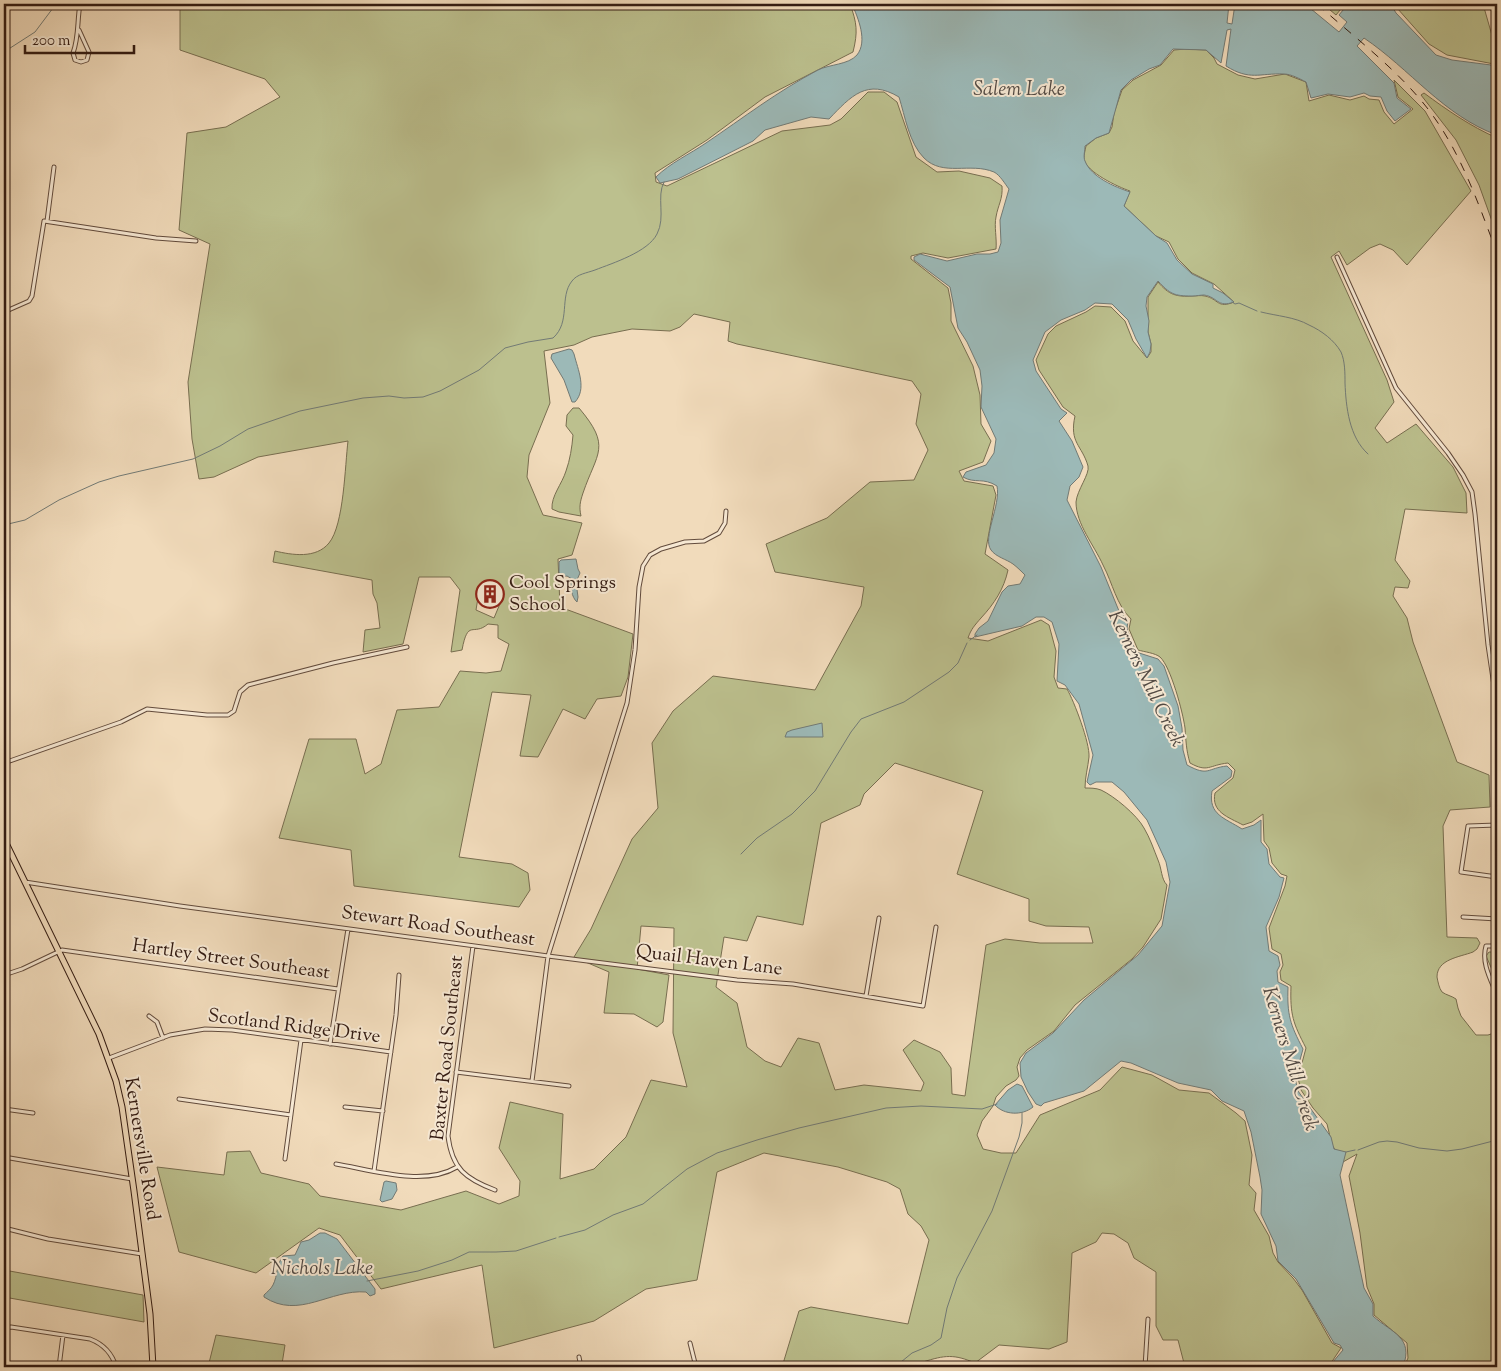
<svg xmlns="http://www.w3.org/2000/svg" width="1501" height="1371" viewBox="0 0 1501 1371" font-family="'Sorts Mill Goudy',serif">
  <rect width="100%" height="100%" fill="#f1dbbb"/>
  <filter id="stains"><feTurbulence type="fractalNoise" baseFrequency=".004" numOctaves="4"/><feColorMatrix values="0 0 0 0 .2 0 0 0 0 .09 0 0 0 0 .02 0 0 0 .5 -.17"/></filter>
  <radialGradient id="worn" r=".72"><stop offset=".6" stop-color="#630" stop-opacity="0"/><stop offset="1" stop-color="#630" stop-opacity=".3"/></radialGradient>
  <path fill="#bcc08e" stroke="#786e50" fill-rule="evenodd" d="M180,4H850C857,23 858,32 853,52L765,97L707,140L655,173L656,182L667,186L782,131L830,125L841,119L868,92H884L897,102L916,157L937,172L959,171L990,178L1002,186C1003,199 998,205 996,217C994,226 997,239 996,249L948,258L923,253L911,256V259L948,288L951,303V321L973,366L980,395L981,424L991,441L983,462L959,471L964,481L993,486L996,495L985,554L1008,570C1004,589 994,604 981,618C975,625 971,629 968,638L988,641L1041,620L1049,625L1056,651L1054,677L1058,688L1067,689C1074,701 1090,743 1089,757C1088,767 1085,777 1085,788C1090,788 1096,788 1101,790C1114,796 1137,815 1144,828C1150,838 1154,850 1158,860C1162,869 1161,879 1167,885L1161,919L1143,947L1132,959L1075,1005L1054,1031L1027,1050L1020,1058L1017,1067L1019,1076L1016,1080L1006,1086L996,1097L993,1106L982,1121L977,1135L983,1149L1001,1153H1016L1040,1115L1100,1090L1122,1067L1152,1075L1179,1090L1209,1093L1236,1113L1245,1121L1252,1155L1249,1185L1256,1193L1254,1210L1269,1236L1273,1253L1278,1262L1293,1278L1302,1290L1332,1343L1341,1348L1331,1363L1329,1367H1185L1178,1340H1163L1156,1326V1272L1134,1258L1128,1243L1114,1234L1102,1233L1096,1242L1072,1253L1067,1342L1049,1349L999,1345L975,1363C954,1354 945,1355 923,1362L924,1367H782L799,1311L811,1307L908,1324L929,1240L921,1226L908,1214L900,1189L887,1182L838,1167L764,1153L717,1172L697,1280L646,1289L594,1321L494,1348L482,1265L381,1289L340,1235L319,1228L256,1273L179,1252L157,1167L224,1175L227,1152L250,1151L261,1173L309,1184L320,1196L401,1210L466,1191L499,1204L519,1196L520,1181L499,1148L510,1102L563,1114L560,1179L594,1169L626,1137L651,1080L687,1087L673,1033L674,928L641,926L637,969L669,975L663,1022L657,1027L634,1014L604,1013L609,972L574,957L591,929L632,839L658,808L652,743L673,711L713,676L815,690L861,606L864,587L775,572L766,544L827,518L870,482L914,480L928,450L916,424L921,394L912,381L737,344L728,341L730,322L694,314L680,327L670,331L632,329L592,337L574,345L544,351L550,403L529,455L527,477L543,515L582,523L572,555L558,559L560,607L633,634L628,677L621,696L597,699L585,719L563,709L538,757L520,756L531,695L492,692L459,857L512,864L528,873L530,890L519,907L354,886L351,850L279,838L309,739H356L365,774L381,764L397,710L439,707L460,671L486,673L501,671L509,644L498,638V625L488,624C473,637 468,618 462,650L451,652L460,590L450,577H419L403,644L363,652L365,630L380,628L377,603L373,594L372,580L273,562L275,551C292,555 316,559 329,543C344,525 345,465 348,441L258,457L214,477L199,479L192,439L188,382L210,244L179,230L187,133L226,127L280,97L265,79L180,50ZM480,585L493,586L504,594L494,618L476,610ZM895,763L983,791L957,874L1029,899V921L1046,926L1089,927L1093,943H1040L1005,939L986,945L965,1096L952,1094L951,1068L940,1052L914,1040L903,1050L924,1083L921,1091L864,1085L835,1090L819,1043L798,1038L781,1067L765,1061L747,1047L737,1003L716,987L724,937L747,941L757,916L803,925L821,823L860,805L864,794Z
    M1323,4H1345L1336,15Z
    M1400,4H1483L1497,53V70L1494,64L1447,55L1429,44L1397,8Z
    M1186,49L1206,50L1214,58L1217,64L1238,75L1255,79L1285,74L1306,82L1309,101L1329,95L1350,100L1364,96L1369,99L1379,100L1384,112L1394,124L1413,109L1398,97L1394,80L1425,111L1471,191L1407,265L1393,250L1380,244L1370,248L1347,265L1339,251L1331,257L1387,380L1394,402L1375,428L1387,443L1416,424L1453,467L1466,493L1467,513L1405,509L1395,560L1410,581L1408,588L1395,587L1393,596L1407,618L1413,642L1457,762L1489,775L1490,807L1450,810L1443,826L1447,937L1477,938L1480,943L1477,949L1473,952C1460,957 1437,959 1437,977C1438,982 1439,988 1442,992C1446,995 1452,996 1456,999L1458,1008L1461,1016L1476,1035H1488L1497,1032V1367H1404L1408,1358L1407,1343L1374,1315V1304L1367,1287L1360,1233L1349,1176L1357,1154L1343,1162L1332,1145L1327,1124L1313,1108L1301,1090L1298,1078L1306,1048C1293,1023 1290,1015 1291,986L1281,980L1280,972L1283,965L1281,954L1272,949L1269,928L1285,886L1287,876L1281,874L1272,863L1269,848L1264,841L1263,814L1252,822L1243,825C1228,817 1211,812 1215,793L1233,778L1235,770L1228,763C1209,765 1208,773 1190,763C1186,750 1186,740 1185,728C1183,713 1171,667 1160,657C1155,653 1145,652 1138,650L1129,629L1131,619C1116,604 1113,584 1103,565C1094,545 1076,524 1076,502C1077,490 1090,474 1088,466C1082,445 1069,443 1075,416L1063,407L1039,370L1036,360L1048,334L1056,326L1086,312L1095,306L1111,307L1125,321L1133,341L1147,358L1151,352V344L1148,332V297L1158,282C1169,295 1176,297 1193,296C1196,296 1201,295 1205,296C1219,299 1217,309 1234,302L1214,284L1192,273L1178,259L1169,242L1156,236L1124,206L1130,191C1118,187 1086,172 1084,159C1084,155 1085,150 1086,146L1096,138L1109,133L1112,127L1114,113L1122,90L1133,80L1161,65L1174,50Z
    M1424,93C1447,110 1470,126 1497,138V235L1479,185L1456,140L1421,95Z
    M573,408H579C612,447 597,452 583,493C580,502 579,507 581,516L559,512L552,509C551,496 562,484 566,471C570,460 572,447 573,435L566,426L567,415Z
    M1489,952H1497V975L1494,974L1486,956Z
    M4,1270L143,1295L144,1322L4,1297Z
    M216,1335L285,1345L282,1364L285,1367H208Z"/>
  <path fill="#9cb9b7" stroke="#727a75" d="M852,4H1229L1227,23L1232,24L1235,4H1305L1339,32L1347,22L1339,15L1348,4H1395L1393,8L1396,13L1436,55L1452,60L1491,65L1497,78V135C1444,116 1410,69 1364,38L1357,46L1394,83L1397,98L1411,109L1395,121L1387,111L1381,97L1370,96L1364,93L1350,97L1328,94L1311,98L1306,82C1300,79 1291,74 1284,74C1259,73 1250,81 1226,66L1231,29L1227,30L1221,63L1206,50L1173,49L1160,65L1149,69L1131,80L1121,90L1109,133L1096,138L1085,146C1085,151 1083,157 1085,161C1091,177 1115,187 1130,192L1124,206L1156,236L1167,243L1177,260L1192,274L1213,284V288L1223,293L1234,302C1217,308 1218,297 1204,295C1201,295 1196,296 1192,296C1174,296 1170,294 1158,281L1147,297L1146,306L1149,321L1148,332L1151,344L1150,352L1147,358L1136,339L1128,320L1112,304L1095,303L1085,310L1061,320L1045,332L1033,360L1036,371L1061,409L1067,413L1059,421L1072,441L1083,467L1079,477L1070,486L1067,500L1101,567L1119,611L1128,620L1127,629L1136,652L1158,659L1164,666L1178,706L1182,728L1183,750L1187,765C1209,777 1207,768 1227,766L1232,771L1231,777L1212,791C1208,815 1225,818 1242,829L1254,825L1261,820V842L1267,849L1269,864L1280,877L1284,878L1279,897L1266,927L1269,951L1278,956L1280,965L1277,971L1278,982L1288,987C1287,1015 1290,1024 1303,1049L1295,1078L1298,1091L1331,1137L1334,1149L1346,1152L1340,1175L1364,1288L1373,1304V1316C1392,1333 1414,1337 1403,1367H1331L1332,1363L1343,1350L1340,1345L1334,1343L1296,1279L1278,1261L1276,1246L1261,1214L1262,1190L1260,1177L1251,1132L1244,1111L1222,1101L1211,1090L1178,1083L1131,1063L1121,1061L1084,1091L1044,1103L1041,1106L1036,1104L1028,1092L1021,1077L1020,1063L1026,1053L1053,1033L1084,1000L1138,955L1162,926L1170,882L1166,862L1147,820L1124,792L1112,782H1096L1090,785L1087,782L1093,755L1079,704L1065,685L1057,681L1059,644L1052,622L1044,617H1036L1022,626L975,637V634L979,628L988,621L1002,592L1008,586L1020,584L1025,575C1021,571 1017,567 1013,564C1006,559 996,557 991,550C982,538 1001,505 997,486C983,477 975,484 963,477L966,472L986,465L994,453L996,439L981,407L982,386L980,370L967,342L958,328L950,287L914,260V257L920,254L947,261L977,254H990L998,252L1001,243L1000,220L1009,189C1005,184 1000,175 994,172C970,162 943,177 924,158C909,143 905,116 899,97C867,78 851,96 829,119L811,117L765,130L753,141L678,179L660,183L656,177C670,163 690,154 706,143C743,118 778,91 818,70C830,64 848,65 857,55C868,41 858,18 852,4Z
    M569,349L572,350L574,354C578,370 587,389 575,402H572L564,380L551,358L552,354Z
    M576,559L578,569L580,573L576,582L578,597L577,602C572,598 569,585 572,579L567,576L561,577L559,572V562L561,560Z
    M822,723L823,737H785L787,732L792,730Z
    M1017,1084L1022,1086L1033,1107C1022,1116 1004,1115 995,1105L1008,1090Z
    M386,1181L396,1183L397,1190L392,1199L382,1202L380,1200L384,1182Z
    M320,1233H325L337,1239L375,1289V1294L370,1296L366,1292C330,1289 299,1320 264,1297V1295C267,1292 271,1289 273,1285C278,1275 276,1265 283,1256L295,1255L301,1242L309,1240Z"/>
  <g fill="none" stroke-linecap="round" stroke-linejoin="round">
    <path stroke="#727a75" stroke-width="1" d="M4,52L35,32L56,4
      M1232,302L1235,304L1239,303L1257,311
      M1261,312C1277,316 1295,317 1309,325C1322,331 1334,340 1341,352C1345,361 1345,373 1345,383C1346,407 1349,437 1368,454
      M4,525L25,520L59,500L99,482L119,476L193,459L220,446L248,429L300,411L363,398L389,396L404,398L423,397L440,391L479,370L505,348L528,342L553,338C571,322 559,297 572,281C577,274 587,273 595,270C613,263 648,252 657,234C666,217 656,197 664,182
      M970,640L977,635
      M741,854L757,838L792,814L815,791L851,732L861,719L904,702L949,672L958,663L967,643
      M1358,1150L1379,1142L1387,1141L1397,1142L1419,1148L1447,1151L1462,1149L1497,1140
      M1346,1152L1355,1150
      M559,1237L585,1230L613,1215L643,1204L687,1169L717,1153L757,1140L799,1128L886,1108L921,1106L982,1109L997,1104
      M367,1281L418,1271L452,1260L469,1252H496L516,1251L556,1238
      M903,1367L901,1362L912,1353L931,1345L941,1338L947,1308L957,1278L992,1211L1019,1137L1022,1123V1113"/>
    <defs>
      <path id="minor" d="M79,30L89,52L87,60L81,62L75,60L73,53C79,37 77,21 80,4
        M47,221L54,167
        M1337,257L1396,388L1448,453L1463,475L1472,492L1475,514L1488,645L1497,706
        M4,312L29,301L32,296L44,221L156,238L196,241
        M4,763L121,722L147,709L207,715H228L234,711L240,692L248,685L333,663L407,647
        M1497,825L1468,826L1461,872L1497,877
        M25,882L180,906L548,956L737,980L793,984L923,1006L936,927
        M1463,917L1497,919
        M473,946L448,1136C452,1169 466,1179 495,1190
        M1497,946H1486C1481,963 1491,980 1497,995
        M4,975L22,969L62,950L338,989
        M866,996L879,918
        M149,1016L157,1022L163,1038
        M330,1044L348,929
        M109,1058L170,1035L205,1029L232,1030L391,1052
        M456,1072L569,1086
        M532,1081L548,956L627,703L635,650L639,587L643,566L650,555L661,549L685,542L704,541L719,533L725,523L726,511
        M179,1099L291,1115
        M345,1107L383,1111
        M4,1109L33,1113
        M4,1157L132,1179
        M285,1159L301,1040
        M336,1164C372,1170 424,1187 457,1167
        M374,1171L396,1015L399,975
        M4,1228L48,1239L142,1254
        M4,1328L11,1327L90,1339C103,1344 112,1353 116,1367
        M690,1343L696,1367
        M579,1357L581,1367
        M927,1365L940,1367
        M59,1367L63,1335
        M1145,1367L1148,1319"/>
      <path id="primary" d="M4,839L99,1034L116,1081L122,1107L134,1191L150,1314L153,1367"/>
      <path id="motorway" d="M1493,4L1497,18"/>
    </defs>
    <use href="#minor" stroke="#624b3c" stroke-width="5"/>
    <use href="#primary" stroke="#331b12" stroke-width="7"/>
    <use href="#motorway" stroke="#331b12" stroke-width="8"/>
    <use href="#minor" stroke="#f6e8d3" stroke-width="3"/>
    <use href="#primary" stroke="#f1dbbb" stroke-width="5"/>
    <use href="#motorway" stroke="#f1dbbb" stroke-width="6"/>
    <path stroke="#331b12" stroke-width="1" stroke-dasharray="9 9" stroke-linecap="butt" d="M1317,4C1354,37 1397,69 1428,109C1461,152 1478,203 1497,253"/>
  </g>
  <defs>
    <symbol id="building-ring" viewBox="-11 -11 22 22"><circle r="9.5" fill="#f6e8d3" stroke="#8f2418" stroke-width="1.5"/><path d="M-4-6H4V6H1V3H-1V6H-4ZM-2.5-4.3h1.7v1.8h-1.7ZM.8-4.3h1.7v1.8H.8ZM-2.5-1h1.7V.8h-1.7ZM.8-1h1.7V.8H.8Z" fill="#8f2418"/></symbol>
  </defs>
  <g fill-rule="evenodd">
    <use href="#building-ring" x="474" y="578" width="32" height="32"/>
  </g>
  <g text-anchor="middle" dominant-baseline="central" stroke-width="4" stroke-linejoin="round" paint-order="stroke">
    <g font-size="19" fill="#331b12" stroke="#f6e8d3" text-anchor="start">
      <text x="509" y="583">Cool Springs<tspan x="509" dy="22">School</tspan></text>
    </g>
    <g font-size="19" fill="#331b12" stroke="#f6e8d3">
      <text transform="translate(438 927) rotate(8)">Stewart Road Southeast</text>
      <text transform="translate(231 960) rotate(8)">Hartley Street Southeast</text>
      <text transform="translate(709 961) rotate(7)">Quail Haven Lane</text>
      <text transform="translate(294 1027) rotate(7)">Scotland Ridge Drive</text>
      <text transform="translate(448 1048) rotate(-84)">Baxter Road Southeast</text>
      <text transform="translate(141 1149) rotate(81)">Kernersville Road</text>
    </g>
    <g font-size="20" font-style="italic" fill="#524a44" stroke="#f6e8d3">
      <text x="1019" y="90">Salem Lake</text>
      <text transform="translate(1145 679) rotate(64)">Kerners Mill Creek</text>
      <text transform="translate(1289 1059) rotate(73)">Kerners Mill Creek</text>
      <text x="322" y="1269">Nichols Lake</text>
    </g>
  </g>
  <rect width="1501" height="1371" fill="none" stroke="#f1dbbb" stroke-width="20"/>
  <rect x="5" y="5" width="1491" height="1361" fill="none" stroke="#331b12" stroke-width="2.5"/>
  <rect x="10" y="10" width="1481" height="1351" fill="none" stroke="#331b12"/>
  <path d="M25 45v8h109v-8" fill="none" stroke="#331b12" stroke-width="2.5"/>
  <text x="32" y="45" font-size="15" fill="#331b12" stroke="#f6e8d3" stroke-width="4" paint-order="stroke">200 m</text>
  <rect width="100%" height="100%" filter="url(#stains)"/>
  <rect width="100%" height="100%" fill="url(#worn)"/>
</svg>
